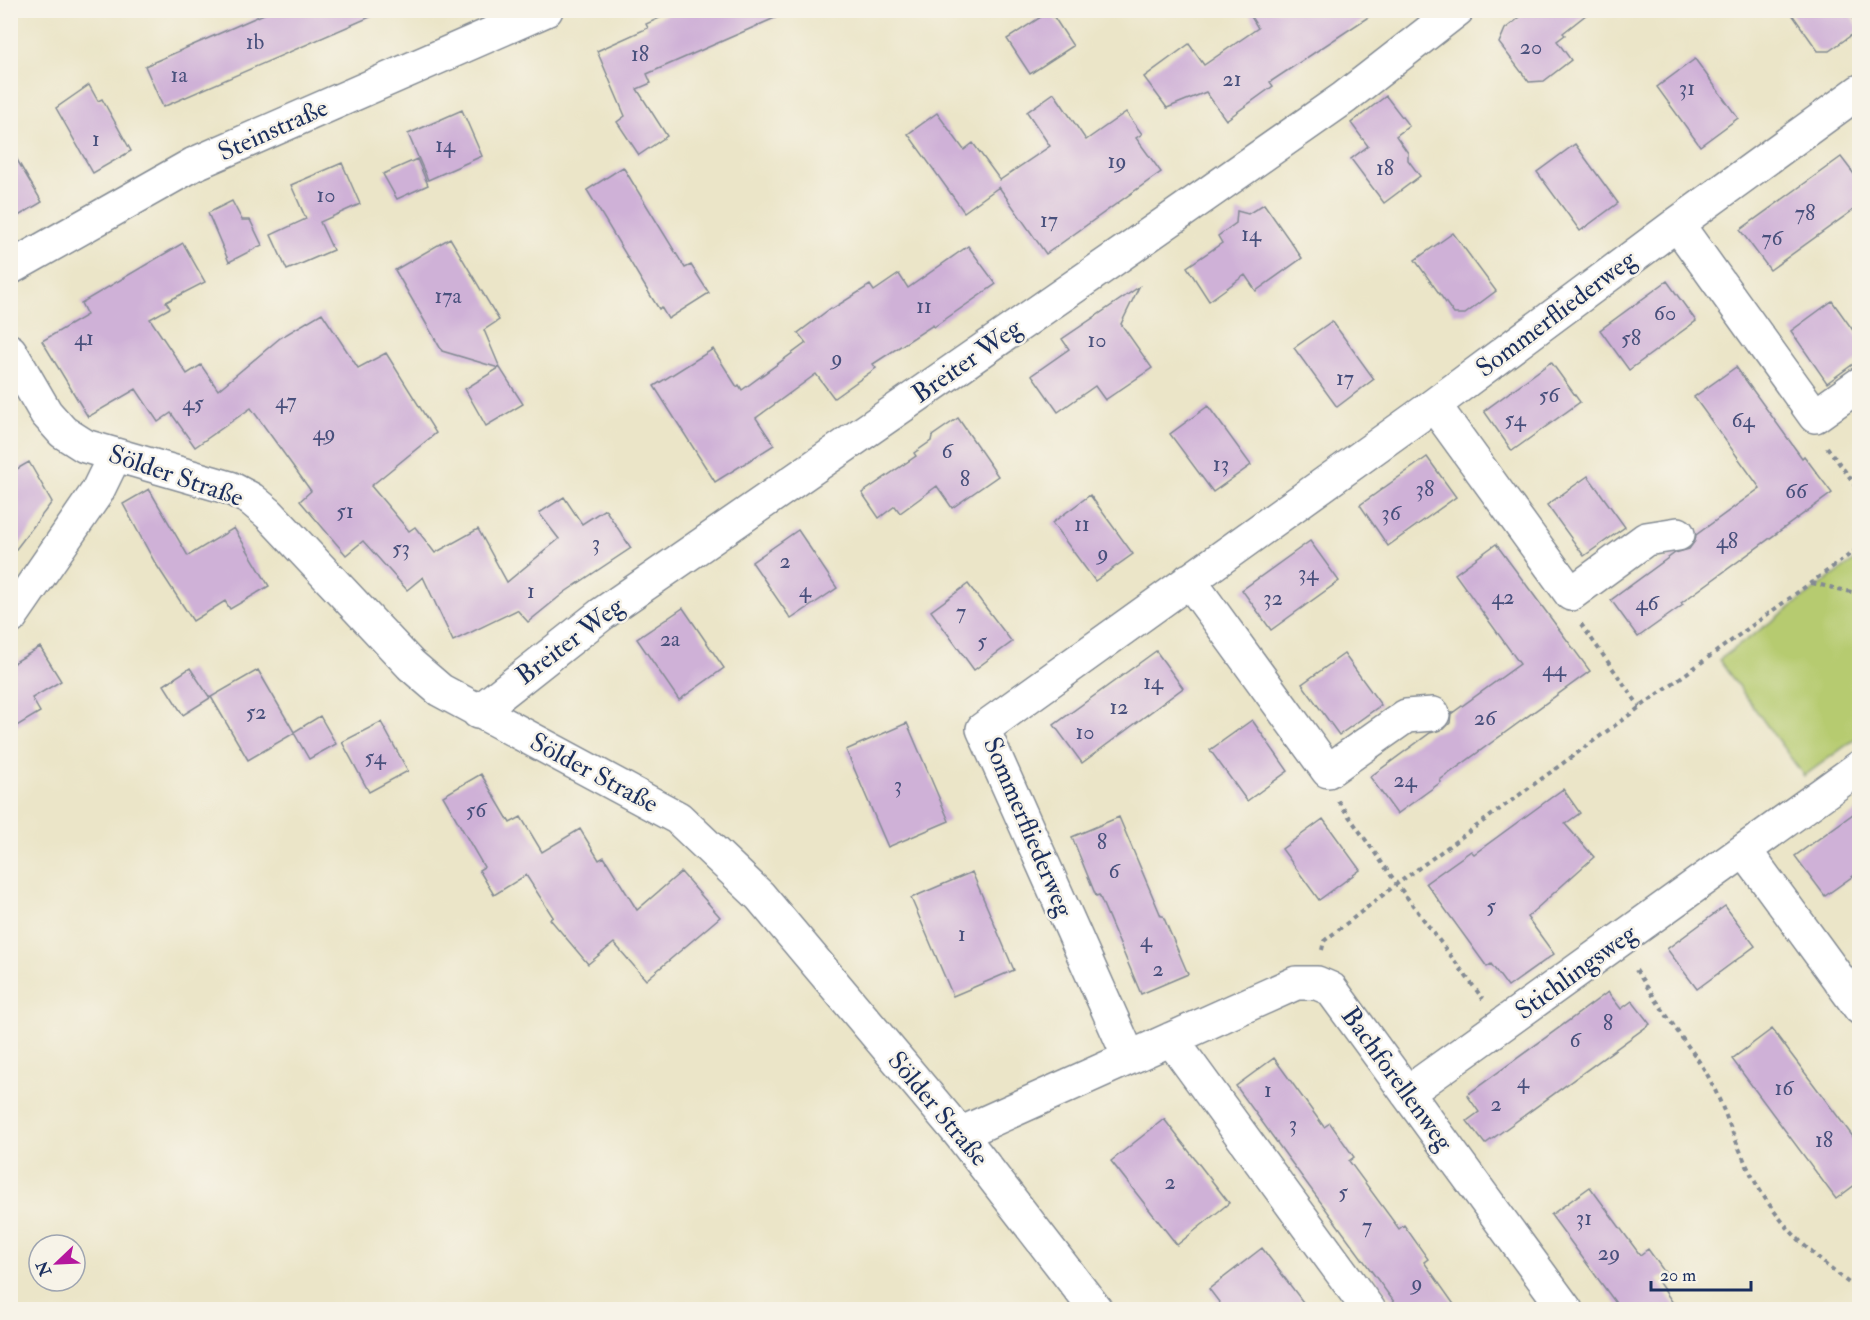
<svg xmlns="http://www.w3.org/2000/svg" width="1870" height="1320" viewBox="0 0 1870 1320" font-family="'IM FELL Double Pica',serif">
  <rect width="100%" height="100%" fill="#f7f3e8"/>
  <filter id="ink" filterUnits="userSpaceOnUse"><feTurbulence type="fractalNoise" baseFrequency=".0167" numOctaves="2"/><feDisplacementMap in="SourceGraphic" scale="12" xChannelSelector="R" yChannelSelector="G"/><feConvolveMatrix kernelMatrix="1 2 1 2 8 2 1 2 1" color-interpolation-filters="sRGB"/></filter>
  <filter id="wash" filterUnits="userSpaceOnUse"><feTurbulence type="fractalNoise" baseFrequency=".008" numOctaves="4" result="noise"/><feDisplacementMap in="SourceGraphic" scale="24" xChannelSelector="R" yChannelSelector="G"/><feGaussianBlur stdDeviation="1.35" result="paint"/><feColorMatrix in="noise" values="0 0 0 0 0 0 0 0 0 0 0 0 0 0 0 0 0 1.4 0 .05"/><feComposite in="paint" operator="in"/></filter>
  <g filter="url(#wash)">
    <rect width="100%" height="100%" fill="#ebe5c8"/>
    <path fill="#b6cb6f" stroke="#687d66" stroke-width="1.5" d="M1859,557V736L1804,776L1719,660Z"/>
    <g id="blocks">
      <path fill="#cfb1d7" d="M273,10H386L163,107L145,66Z
        M677,10H793L647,74L651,83L637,89L667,136L639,155L617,122L625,116L597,51L648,28L646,24Z
        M1247,10H1379L1270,82L1273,86L1226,120L1206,92L1167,108L1144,77L1189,44L1204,65L1258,28Z
        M1529,10H1592L1563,33L1565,35L1557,41L1571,60L1544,81L1529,82L1499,43L1505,29Z
        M1789,10H1847L1860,29L1829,51H1818Z
        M1050,11L1073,46L1030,74L1007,39Z
        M1695,59L1738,118L1700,146L1657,87Z
        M89,85L98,101L102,99L131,151L93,173L56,108Z
        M1054,93L1086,140L1126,112L1142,134L1136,138L1161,172L1046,254L999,187L964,212L908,134L937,113L964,150L973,143L1000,180L1050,146L1027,112Z
        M1386,96L1409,126L1396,136L1408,153V160L1420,176L1384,203L1351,159L1368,146L1351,123Z
        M462,110L482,156L428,180L408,134Z
        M1575,144L1618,203L1580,231L1537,172Z
        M10,148L42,202L10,221Z
        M1841,157L1860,182V205L1770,270L1740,230Z
        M417,159L428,185L397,199L383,174Z
        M342,163L360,204L320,222L333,250L287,270L271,235L306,219L291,185Z
        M623,167L685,268L691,265L709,293L668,319L661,307L659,309L652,298L587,190Z
        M232,201L242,220H250L262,245L229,262L208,213Z
        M1264,204L1302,258L1256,291L1245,275L1209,301L1187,267L1222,243L1218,236L1236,223L1237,211L1248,214Z
        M1453,233L1496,291L1465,314H1454L1415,260Z
        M450,238L499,320L484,330L500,368L523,404L486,426L465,389L499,368L442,351L395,270Z
        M183,243L205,282L166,302L170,308L150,319L187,374L201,365L218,390L280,338L322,313L358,368L386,353L436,433L371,486L409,531L415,527L435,553L478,529L507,582L559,539L539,513L564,497L582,524L605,509L631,548L565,592L528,622L517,610L453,641L423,577L407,590L363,541L346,555L300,501L311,491L251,408L195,447L171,413L158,422L136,389L88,417L42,341L87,315L81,303Z
        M968,246L996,284L934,327L933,325L873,364L876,368L834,398L816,374L756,418L774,445L715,482L654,386L713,349L737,387L739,385L742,390L806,343L798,333L831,308L832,309L870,285L874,291L899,274L908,288Z
        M1667,281L1696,321L1629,370L1600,330Z
        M1139,287L1121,324L1152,368L1105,400L1095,386L1058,412L1032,375L1069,349L1062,339Z
        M1832,301L1860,340V359L1827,383L1791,331Z
        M1332,321L1374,379L1337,407L1294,348Z
        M1551,362L1580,402L1512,451L1484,411Z
        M1736,367L1802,458L1804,456L1832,493L1681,603L1683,605L1638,637L1611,600L1675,553L1689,549L1695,541L1696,535L1760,488L1694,397Z
        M1208,406L1251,465L1213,492L1170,434Z
        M958,418L998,476L952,508L937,486L900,513L895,506L879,518L862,493L916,456L914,453L931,441L932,436Z
        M1427,457L1456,497L1388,546L1360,505Z
        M29,462L52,502L10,557V473Z
        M1588,476L1625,527L1584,556L1547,505Z
        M149,489L188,556L234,528L269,586L230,609L225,601L193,621L154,561L123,504Z
        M1090,495L1133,554L1095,581L1052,523Z
        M798,530L837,588L791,619L752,562Z
        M1310,541L1339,581L1271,630L1242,590Z
        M1496,544L1590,671L1440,780L1441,782L1397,814L1370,777L1430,733L1444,729L1450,723L1451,714L1520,664L1455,574Z
        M968,584L1012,642L974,670L931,611Z
        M683,608L724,668L679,700L637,639Z
        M40,647L61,681L32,698L40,712L10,730V662L12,664Z
        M1156,651L1183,688L1082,763L1054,725Z
        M1344,654L1381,705L1339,735L1302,684Z
        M190,668L210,698L183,715L164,685Z
        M258,670L294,732L320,716L336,744L309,759L294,733L248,760L211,697Z
        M1252,720L1288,771L1247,801L1210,750Z
        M381,722L408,771L369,792L342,742Z
        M907,723L949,821L888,847L846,750Z
        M481,774L510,823L521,817L542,852L580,829L599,860L604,857L637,910L681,872L720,917L646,980L614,943L588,964L550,919L553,917L526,875L494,895L479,870L484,867L443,796Z
        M1563,789L1580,813L1565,824L1594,857L1527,917L1554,954L1508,987L1491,964L1487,967L1426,883L1471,851L1474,854Z
        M1860,809V871L1825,896L1795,856Z
        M1119,817L1161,916H1163L1188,974L1141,994L1099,895L1096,896L1072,837Z
        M1323,819L1360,870L1319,900L1282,849Z
        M972,872L1014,970L953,996L911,898Z
        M1725,906L1755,946L1697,989L1667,949Z
        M1608,992L1621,1009L1632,1001L1650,1024L1485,1144L1467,1121L1479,1112L1467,1095Z
        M1772,1029L1860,1146V1181L1836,1199L1732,1059Z
        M1274,1058L1324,1127L1330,1123L1354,1157L1349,1161L1399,1229L1404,1225L1428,1259L1424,1262L1458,1310H1400L1286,1155L1236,1086Z
        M1164,1119L1229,1203L1177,1245L1111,1161Z
        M1590,1187L1640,1255L1648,1249L1666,1274L1657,1280L1678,1310H1621L1551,1215Z
        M1262,1248L1309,1310H1225L1209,1289Z"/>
    </g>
  </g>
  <g filter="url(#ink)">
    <use href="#blocks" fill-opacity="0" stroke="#838a93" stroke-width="1.5"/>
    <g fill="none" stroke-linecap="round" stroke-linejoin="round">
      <defs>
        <path id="minor" d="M1677,224L1815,416L1860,384
          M10,268L194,164L546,10
          M10,351L46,413L63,432L85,446L230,488L251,499L269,514L411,665L440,690L678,818L760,896L960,1134L1096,1310
          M1434,405L1571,594L1646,539L1678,534
          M1189,580L1328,771L1406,716L1433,714
          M10,618L97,492L115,455
          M478,712L602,614L1130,248L1344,98L1457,10
          M1745,851L1860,1008
          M1171,1039L1369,1310
          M1129,1057L983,729L1434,405L1677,224L1860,91
          M1407,1093L1860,767
          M960,1134L1296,983H1317L1331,989L1566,1310"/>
      </defs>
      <use href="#minor" stroke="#838a93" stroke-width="36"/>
      <path stroke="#838a93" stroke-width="4" stroke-dasharray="4.5 4.5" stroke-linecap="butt" d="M1827,447L1860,491
        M1812,583L1860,594
        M1581,624L1640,707
        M1338,801L1397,884L1860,547
        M1322,950L1324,941L1397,884L1483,999
        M1636,970C1651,993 1667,1016 1682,1038C1691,1050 1701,1063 1708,1076C1725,1108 1735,1144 1752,1176C1777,1224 1816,1260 1860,1291"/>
      <use href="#minor" stroke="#fff" stroke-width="33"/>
    </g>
  </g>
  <g text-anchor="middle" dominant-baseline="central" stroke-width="5" stroke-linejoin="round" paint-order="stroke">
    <g font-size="22" fill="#48507c">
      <text x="255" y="42">1b</text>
      <text x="1531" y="47">20</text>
      <text x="640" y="54">18</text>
      <text x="179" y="75">1a</text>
      <text x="1232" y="79">21</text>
      <text x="1687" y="88">31</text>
      <text x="96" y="139">1</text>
      <text x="445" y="145">14</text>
      <text x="1117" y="161">19</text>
      <text x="1385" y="168">18</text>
      <text x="326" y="195">10</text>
      <text x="1805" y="213">78</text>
      <text x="1049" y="220">17</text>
      <text x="1251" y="234">14</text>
      <text x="1772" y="238">76</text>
      <text x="448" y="296">17a</text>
      <text x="924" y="306">11</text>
      <text x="1665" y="313">60</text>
      <text x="84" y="338">41</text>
      <text x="1631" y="338">58</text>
      <text x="1097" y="340">10</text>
      <text x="837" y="358">9</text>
      <text x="1345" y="378">17</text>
      <text x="1549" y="395">56</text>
      <text x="286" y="401">47</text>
      <text x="193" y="403">45</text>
      <text x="1515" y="419">54</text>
      <text x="1743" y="420">64</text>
      <text x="324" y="433">49</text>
      <text x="947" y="451">6</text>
      <text x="1221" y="464">13</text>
      <text x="965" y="479">8</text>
      <text x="1425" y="489">38</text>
      <text x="1796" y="491">66</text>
      <text x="345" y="511">51</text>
      <text x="1391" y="513">36</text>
      <text x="1082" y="524">11</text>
      <text x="1727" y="541">48</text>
      <text x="596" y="543">3</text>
      <text x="401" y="548">53</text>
      <text x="1103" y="553">9</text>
      <text x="785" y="561">2</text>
      <text x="1308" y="573">34</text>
      <text x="805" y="590">4</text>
      <text x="531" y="591">1</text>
      <text x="1503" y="597">42</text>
      <text x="1273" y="598">32</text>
      <text x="1647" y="603">46</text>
      <text x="961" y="612">7</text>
      <text x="670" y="639">2a</text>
      <text x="982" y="641">5</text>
      <text x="1554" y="669">44</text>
      <text x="1153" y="682">14</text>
      <text x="1119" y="707">12</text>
      <text x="256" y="712">52</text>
      <text x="1485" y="718">26</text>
      <text x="1085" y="732">10</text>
      <text x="375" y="757">54</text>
      <text x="1405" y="780">24</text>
      <text x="898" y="785">3</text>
      <text x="476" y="810">56</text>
      <text x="1102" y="842">8</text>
      <text x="1114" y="871">6</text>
      <text x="1491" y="906">5</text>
      <text x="962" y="934">1</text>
      <text x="1146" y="940">4</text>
      <text x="1158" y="969">2</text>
      <text x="1608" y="1023">8</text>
      <text x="1575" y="1040">6</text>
      <text x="1523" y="1081">4</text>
      <text x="1784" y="1088">16</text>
      <text x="1268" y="1090">1</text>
      <text x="1496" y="1104">2</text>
      <text x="1293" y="1124">3</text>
      <text x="1824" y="1140">18</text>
      <text x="1170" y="1182">2</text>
      <text x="1343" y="1192">5</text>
      <text x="1584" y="1218">31</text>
      <text x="1367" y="1226">7</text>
      <text x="1609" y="1253">29</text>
      <text x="1417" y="1283">9</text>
    </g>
    <g font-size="26" fill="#1b2f5e" stroke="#f7f3e8">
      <text transform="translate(273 130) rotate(-24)">Steinstraße</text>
      <text transform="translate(1556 314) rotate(-37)">Sommerfliederweg</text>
      <text transform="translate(967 361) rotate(-35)">Breiter Weg</text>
      <text transform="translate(176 476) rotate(19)">Sölder Straße</text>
      <text transform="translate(570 641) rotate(-37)">Breiter Weg</text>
      <text transform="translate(594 773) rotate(28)">Sölder Straße</text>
      <text transform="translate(1028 827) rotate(67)">Sommerfliederweg</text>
      <text transform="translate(1576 972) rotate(-36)">Stichlingsweg</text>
      <text transform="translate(1397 1079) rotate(54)">Bachforellenweg</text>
      <text transform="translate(938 1109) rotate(50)">Sölder Straße</text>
    </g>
  </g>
  <rect width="1870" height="1320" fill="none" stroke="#f7f3e8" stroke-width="36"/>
  <g transform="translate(57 1263) rotate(247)"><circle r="28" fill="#f7f3e8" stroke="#9fa5b1" stroke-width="1.5"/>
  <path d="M0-4.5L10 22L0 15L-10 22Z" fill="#b5179e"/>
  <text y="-9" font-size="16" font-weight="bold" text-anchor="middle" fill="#1b2f5e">N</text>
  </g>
  <path d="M1651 1281v9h100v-9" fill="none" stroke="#1b2f5e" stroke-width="3"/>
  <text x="1660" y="1281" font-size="18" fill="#1b2f5e" stroke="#f7f3e8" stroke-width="4.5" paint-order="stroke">20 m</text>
</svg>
